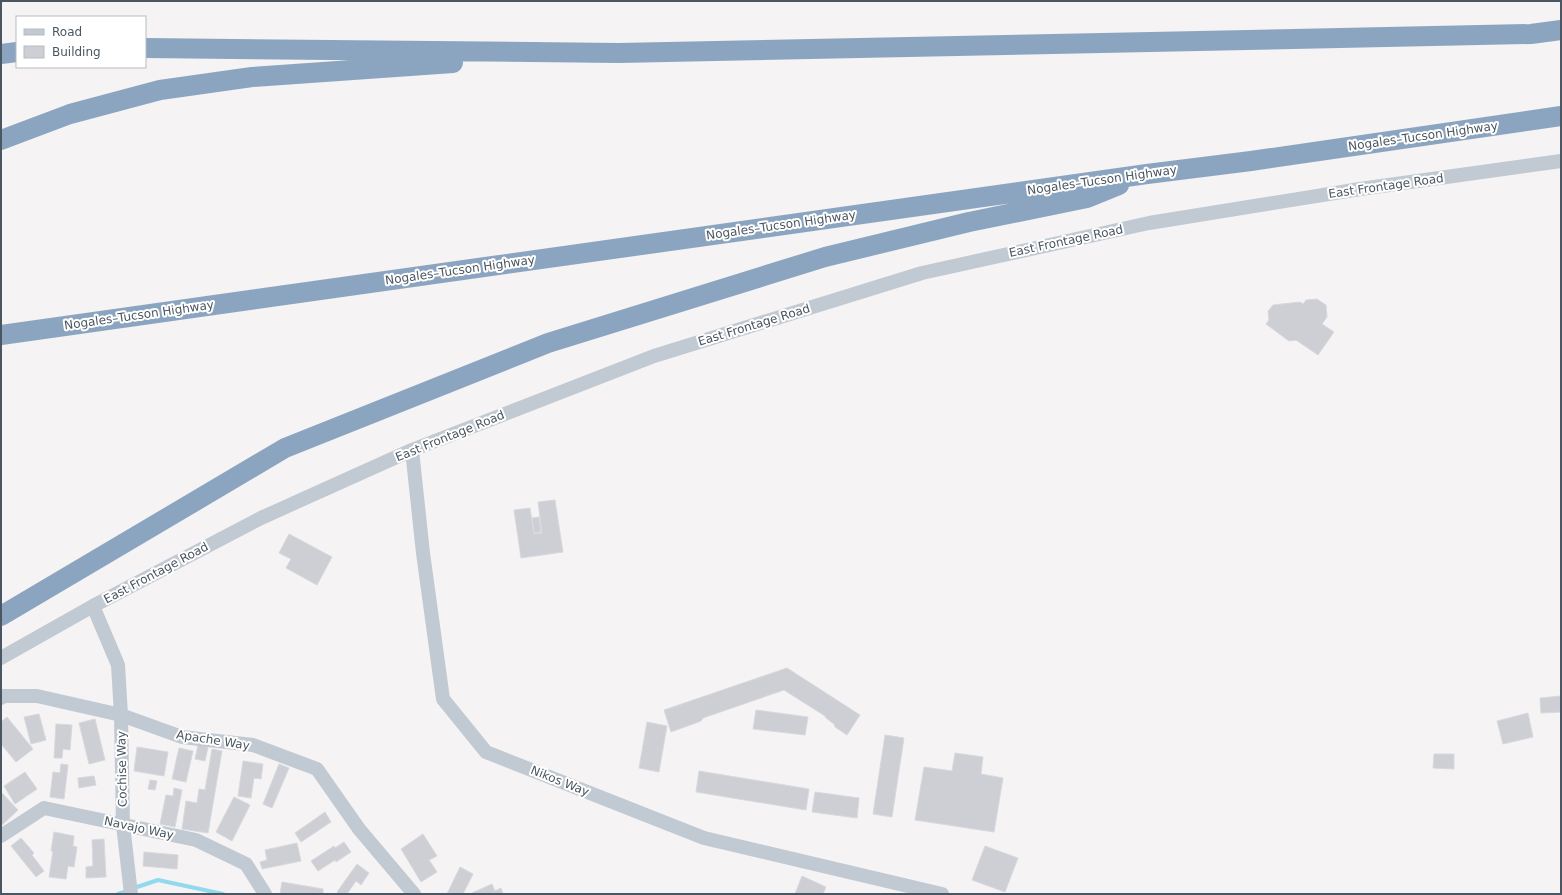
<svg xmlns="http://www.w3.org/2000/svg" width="1562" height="895" viewBox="0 0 1562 895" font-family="'DejaVu Sans',sans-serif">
  <rect width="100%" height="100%" fill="#f5f3f3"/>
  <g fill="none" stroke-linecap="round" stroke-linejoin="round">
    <path stroke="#90daee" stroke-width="4" d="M134,888L158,880L223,894
      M118,894L127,891"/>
  </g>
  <path fill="#cdcfd5" stroke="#d7d9de" d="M1317,299L1326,305L1327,317L1322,324L1334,332L1318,355L1296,340L1289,341L1266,324L1269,320L1268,311L1273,305L1300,302L1303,304L1306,300Z
    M555,500L563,552L521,558L514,510L530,508L534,534L542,533L538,502Z
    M539,517L541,532L534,533L532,518Z
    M289,534L332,557L317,585L286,568L291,559L279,553Z
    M787,668L860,715L847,735L835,727L834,724L826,718L825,716L784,690L703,718L701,721L671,732L664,710Z
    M1561,696V712L1541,713L1540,698Z
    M756,710L808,717L805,735L753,729Z
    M1528,713L1533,737L1503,744L1497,721Z
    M39,714L46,740L31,744L24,717Z
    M7,717L33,749L16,762L1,744V722Z
    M95,719L105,760L89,764L79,723Z
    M647,722L667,726L659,772L639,768Z
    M56,724L72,725L70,750L63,749L62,758H54Z
    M885,735L904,738L892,817L873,814Z
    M198,745L208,747L205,761L195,759Z
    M137,747L168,752L164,776L134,771Z
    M179,748L193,751L186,782L172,779Z
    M212,749L222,751L208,833L182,829L186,801L197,803L199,789L205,790Z
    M955,753L983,757L981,774L1003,778L994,832L915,820L924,767L952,771Z
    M1434,754H1454V769L1433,768Z
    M243,761L263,764L261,779L254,778L251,798L238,796Z
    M61,764L68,765L64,799L50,797L53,772L60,773Z
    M279,764L289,768L272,808L263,804Z
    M699,771L809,789L806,810L696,792Z
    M25,772L37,789L15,804L4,786Z
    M94,776L96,785L79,788L78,778Z
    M150,780L157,781L155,790L148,789Z
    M174,788L182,790L175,827L160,824L166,795L173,796Z
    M1,792L18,810L1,826Z
    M815,792L859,798L857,818L812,812Z
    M234,797L250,805L232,841L216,832Z
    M325,812L331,822L301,842L295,833Z
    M54,832L74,836L73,846L77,847L74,867L68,866L66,879L49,877L53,851H51Z
    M423,834L437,856L429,860L437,872L421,882L401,849Z
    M21,838L34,853L32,855L44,871L36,877L11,846Z
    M104,839L106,877L86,878V867L93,866L92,840Z
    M344,842L351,852L336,862L335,860L318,871L311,861L334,846L335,848Z
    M297,843L301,861L262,869L260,862L267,860L265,850Z
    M985,846L1018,858L1005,892L972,880Z
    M144,852L178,855L177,869L143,866Z
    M357,864L369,873L361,885L356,881L347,894H339L337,892Z
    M460,867L473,874L463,894H447Z
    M802,876L826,887L823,894H795Z
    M282,882L323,889V894H280Z
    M492,884L495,891L501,888L503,894H472V893Z"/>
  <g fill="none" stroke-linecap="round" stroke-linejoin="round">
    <path stroke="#c1cad2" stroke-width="14" d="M412,450L423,553L443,699L486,752L704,838L942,894
      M93,606L118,665L121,715L123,825L131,894
      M1,658L93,606L261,518L412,450L654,356L922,273L1149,223L1360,189L1561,161
      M1,698L3,696H37L121,715L182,737L253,745L317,769L359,829L414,894
      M1,836L44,808L196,840L246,864L265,894"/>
    <path stroke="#8ba5c1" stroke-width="20" d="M145,48L619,53L1531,34L1561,30
      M1,54L17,52
      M1,140L70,114L160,90L252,77L453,63
      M1,335L1147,174L1251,161L1561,116
      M1,616L285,448L548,343L825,257L969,222L1087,198L1119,185"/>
  </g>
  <g text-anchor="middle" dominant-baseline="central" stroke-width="4" stroke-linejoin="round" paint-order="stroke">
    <g font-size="12" fill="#4a5661" stroke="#fff">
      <text transform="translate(1423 136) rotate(-8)">Nogales–Tucson Highway</text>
      <text transform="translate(1102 180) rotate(-8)">Nogales–Tucson Highway</text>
      <text transform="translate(1386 186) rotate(-8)">East Frontage Road</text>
      <text transform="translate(781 225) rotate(-8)">Nogales–Tucson Highway</text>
      <text transform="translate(1066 241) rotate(-12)">East Frontage Road</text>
      <text transform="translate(460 270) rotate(-8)">Nogales–Tucson Highway</text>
      <text transform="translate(139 315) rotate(-8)">Nogales–Tucson Highway</text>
      <text transform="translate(754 325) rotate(-17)">East Frontage Road</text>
      <text transform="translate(450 436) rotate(-22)">East Frontage Road</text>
      <text transform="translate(156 573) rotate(-28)">East Frontage Road</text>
      <text transform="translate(213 740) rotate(9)">Apache Way</text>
      <text transform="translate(122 769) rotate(-91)">Cochise Way</text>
      <text transform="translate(560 781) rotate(22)">Nikos Way</text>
      <text transform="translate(139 828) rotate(12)">Navajo Way</text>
    </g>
  </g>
  <rect width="1562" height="895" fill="none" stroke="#4a5661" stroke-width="4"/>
  <rect x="16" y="16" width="130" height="52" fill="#ffffff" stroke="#b7bbc0"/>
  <rect x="24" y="29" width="20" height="6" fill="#c1cad2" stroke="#b7bbc0"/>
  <text x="52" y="36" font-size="12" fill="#4a5661">Road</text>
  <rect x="24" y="46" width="20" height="12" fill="#cdcfd5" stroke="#b7bbc0"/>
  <text x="52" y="56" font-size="12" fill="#4a5661">Building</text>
</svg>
